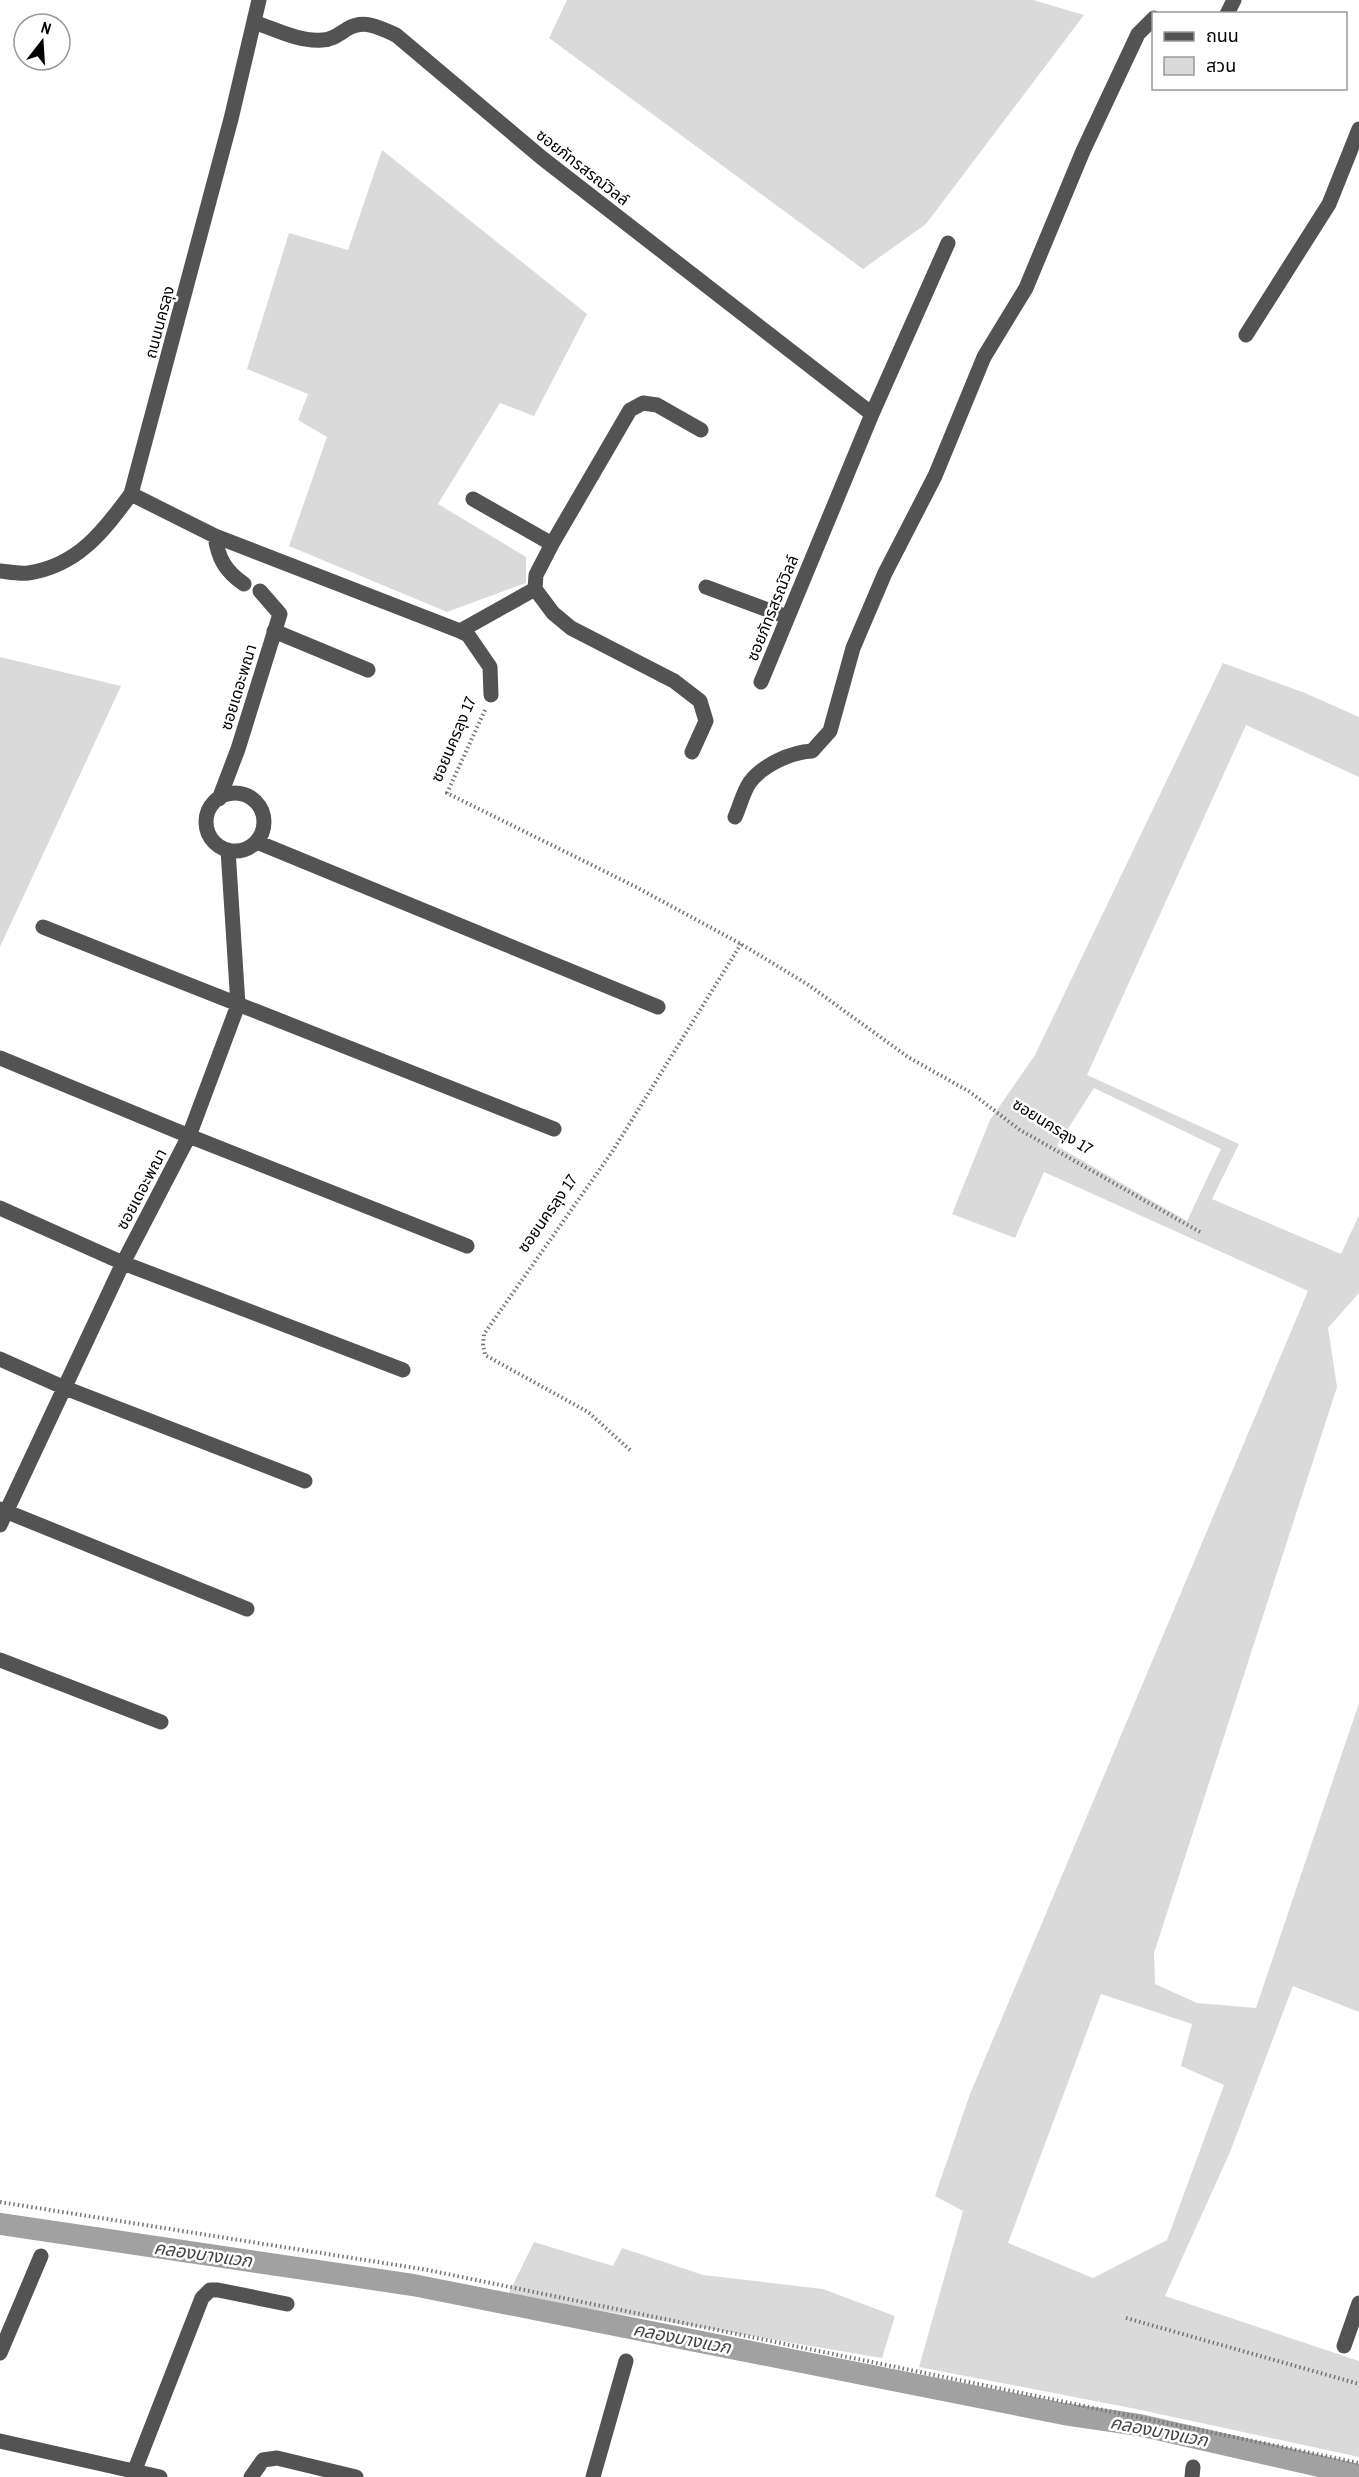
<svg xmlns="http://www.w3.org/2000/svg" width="1359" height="2477" viewBox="0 0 1359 2477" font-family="'Archivo Narrow','Noto Sans Thai',sans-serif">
  <rect width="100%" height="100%" fill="#fff"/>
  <path fill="#dadada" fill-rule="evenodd" d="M567,0H1033L1084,15L926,224L863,269L549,38Z
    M382,150L587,314L534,416L500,403L438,504L526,557V583L447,612L289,546L327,437L298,420L308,394L247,369L289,233L348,250Z
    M0,657L121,686L0,947Z
    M1223,663L1305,693L1359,717V777L1246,725L1087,1075L1239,1144L1212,1199L1341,1254L1359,1215V1293L1328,1328L1337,1387L1154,1953L1155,1984L1197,2003L1256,2008L1359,1703V2012L1293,1986L1230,2152L1165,2296L1359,2361V2457L1136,2409L919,2367L963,2211L935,2196L970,2094L1308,1291L1044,1172L1015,1238L952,1214L990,1120L1035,1055ZM1094,1088L1221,1149L1187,1221L1057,1146ZM1101,1994L1192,2024L1181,2066L1224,2085L1167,2240L1093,2278L1008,2243Z
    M534,2242L613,2266L622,2248L703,2275L823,2289L895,2316L882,2358L508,2295Z"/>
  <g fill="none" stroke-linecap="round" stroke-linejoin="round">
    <path stroke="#a1a1a1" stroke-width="22" d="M0,2224L413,2285L1064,2414L1139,2425L1359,2475"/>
    <path stroke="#757575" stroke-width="4" stroke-dasharray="1.5 3" stroke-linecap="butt" d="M485,710L447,793L636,887L741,944L807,984L908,1057L970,1092L1020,1130L1200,1232
      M630,1450L588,1412L485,1355L483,1345L484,1334L612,1152L741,944
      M0,2202L428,2270L1359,2463
      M1126,2318L1359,2384"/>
    <path stroke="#535353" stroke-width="15" d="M1227,14L1234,0
      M254,22C275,29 299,42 322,40C332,40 339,34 347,29C364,19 379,27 396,35L542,158L872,414
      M1246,335L1329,204L1359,129
      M131,494L215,536L460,631L468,635L490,667L491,695
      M473,499L552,544L536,575L535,589L553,613L571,628L674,681L700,701L706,721L692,752
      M215,536C218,558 225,571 244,584
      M552,544L630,410L643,403L657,405L701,430
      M0,571C9,572 19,574 28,573C77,566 103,532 131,494L231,119L259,0
      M706,587L787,617
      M274,631L368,670
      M460,631L535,589
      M761,682L872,414L948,243
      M206 822a29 29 0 1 1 58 0a29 29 0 1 1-58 0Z
      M219,799L238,749L280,614L260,591
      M735,817C740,806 743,792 750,782C763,765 791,752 812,751L830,731L853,648L885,573L935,476L984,357L1026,288L1083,151L1138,34L1154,18
      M257,842L658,1007
      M43,927L554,1129
      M0,1058L189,1136L467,1246
      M0,1208L123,1263L403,1370
      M0,1359L65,1388L305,1481
      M0,1509L247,1609
      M0,1525L123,1263L189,1136L238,1005L228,850
      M0,1660L161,1722
      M1344,2346L1359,2303
      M0,2353L41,2256
      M0,2441L160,2477
      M134,2472L202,2298L210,2290H218L287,2304
      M251,2477L263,2460L277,2458L356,2477
      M593,2477L626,2361
      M1192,2477L1193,2467"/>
  </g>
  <g text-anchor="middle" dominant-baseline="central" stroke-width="5" stroke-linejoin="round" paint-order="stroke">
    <g font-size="16" fill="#000" stroke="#fff">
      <text transform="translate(583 167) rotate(38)">ซอยภัทรสรณ์วิลล์</text>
      <text transform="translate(159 322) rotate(-75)">ถนนนครลุง</text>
      <text transform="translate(772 608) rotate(-68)">ซอยภัทรสรณ์วิลล์</text>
      <text transform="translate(238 687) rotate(-73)">ซอยเดอะพณา</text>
      <text transform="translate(453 739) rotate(-67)">ซอยนครลุง 17</text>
      <text transform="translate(1053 1126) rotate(32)">ซอยนครลุง 17</text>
      <text transform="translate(141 1189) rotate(-62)">ซอยเดอะพณา</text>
      <text transform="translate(547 1213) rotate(-55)">ซอยนครลุง 17</text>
    </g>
    <g font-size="18" font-style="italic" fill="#424242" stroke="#fff">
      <text transform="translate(203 2254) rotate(8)">คลองบางแวก</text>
      <text transform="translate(682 2338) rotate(11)">คลองบางแวก</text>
      <text transform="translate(1159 2431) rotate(11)">คลองบางแวก</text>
    </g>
  </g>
  <rect x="1152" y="12" width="195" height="78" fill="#ffffff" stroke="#999999" stroke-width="1.5"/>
  <rect x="1164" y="32" width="30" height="9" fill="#535353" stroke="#999999" stroke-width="1.5"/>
  <text x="1206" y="42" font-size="18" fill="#000000">ถนน</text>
  <rect x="1164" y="57" width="30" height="18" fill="#dadada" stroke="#999999" stroke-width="1.5"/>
  <text x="1206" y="72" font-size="18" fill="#000000">สวน</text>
  <g transform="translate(42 42) rotate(17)"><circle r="28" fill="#ffffff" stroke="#999999" stroke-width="1.5"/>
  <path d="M0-4.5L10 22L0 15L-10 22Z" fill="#000000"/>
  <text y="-9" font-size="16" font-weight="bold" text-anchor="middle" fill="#000000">N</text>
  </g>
</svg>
